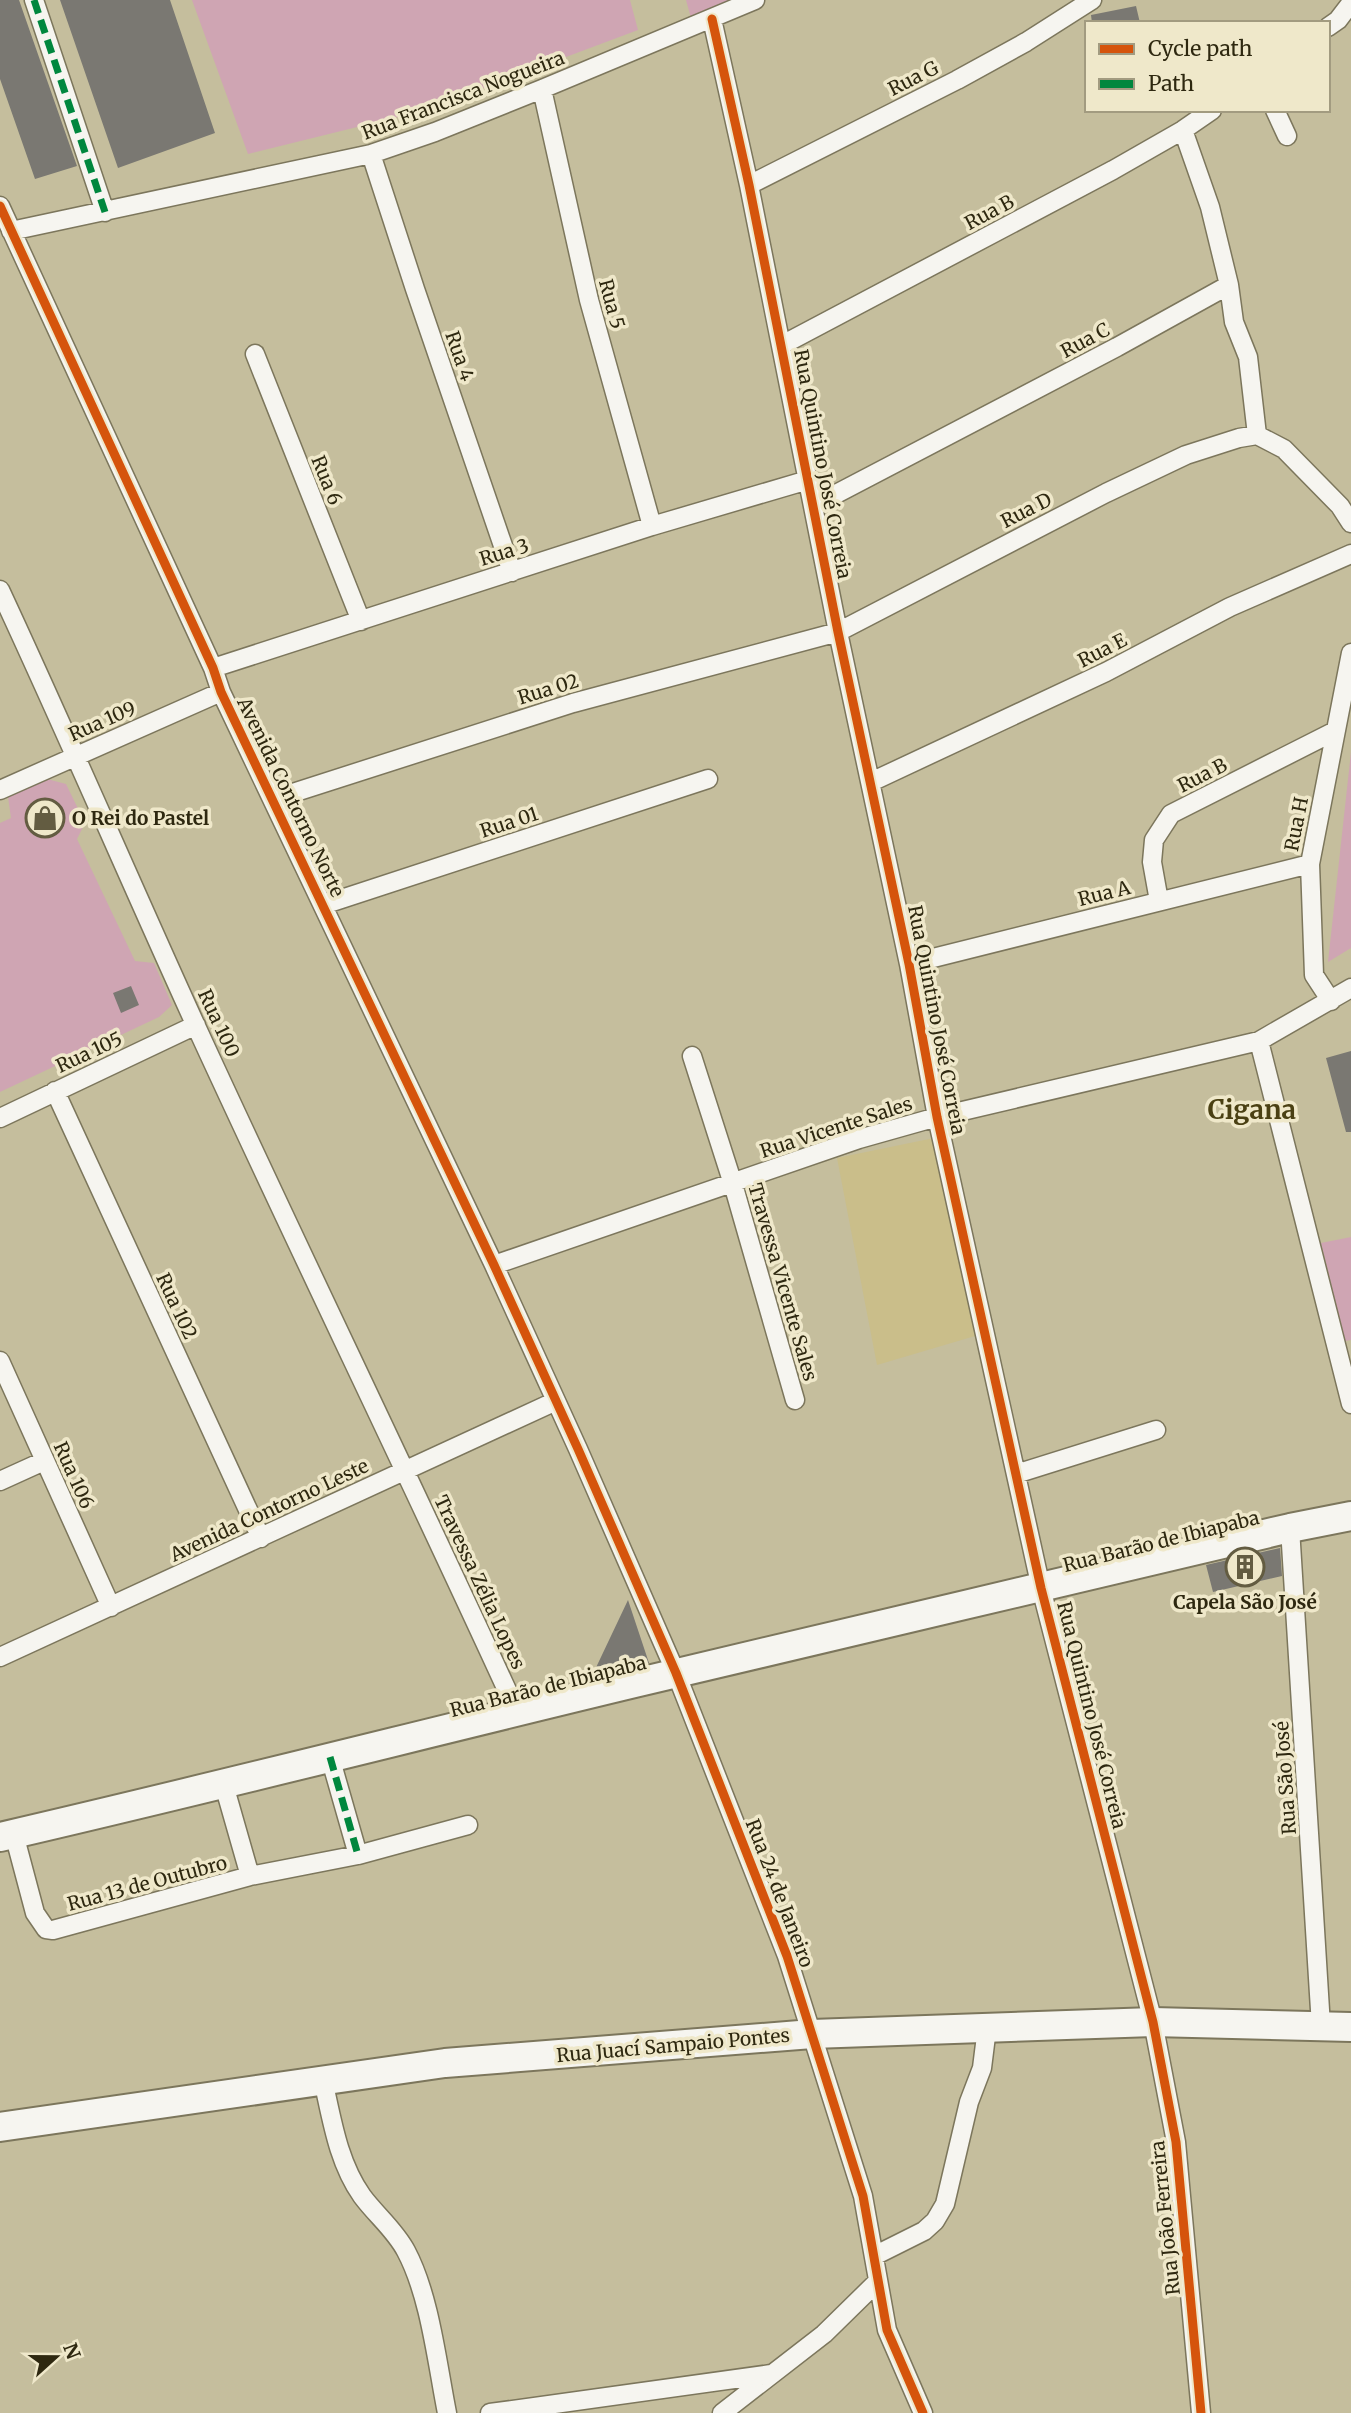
<svg xmlns="http://www.w3.org/2000/svg" width="1351" height="2413" viewBox="0 0 1351 2413" font-family="Merriweather,serif">
  <rect width="100%" height="100%" fill="#c5be9d"/>
  <path fill="#cabe8a" d="M934,1138L975,1336L877,1365L837,1158Z"/>
  <path fill="#cfa5b3" d="M192,0H630L638,30L422,111L248,154Z
    M686,0H736L691,18Z
    M1351,752V948L1328,962Z
    M47,779L66,784L85,823L77,839L135,961L154,963L172,1005L159,1017L0,1092V823L11,818L8,797Z
    M1351,1237V1340L1345,1341L1321,1243Z"/>
  <path fill="#7a7872" d="M0,0H19L77,166L35,179L0,79Z
    M60,0H170L215,133L118,168Z
    M1136,6L1140,23H1092L1091,15Z
    M51,805L59,824L40,832L32,812Z
    M131,986L139,1005L121,1013L113,993Z
    M1351,1051V1132H1346L1326,1058Z
    M1280,1548L1282,1576L1213,1592L1206,1565Z
    M628,1600L649,1663L592,1676Z"/>
  <g fill="none" stroke-linecap="round" stroke-linejoin="round">
    <defs>
      <path id="street" d="M34,0L105,212
        M712,19L749,185L838,632L909,964L937,1117L1041,1588L1153,2022L1176,2142L1201,2413
        M1328,27L1338,20L1351,3
        M542,89L589,300L652,526
        M1275,110L1287,136
        M371,154L415,289L512,572
        M749,185L957,80L1026,42L1092,0
        M0,206L213,668L221,692L494,1265L578,1449L676,1673L787,1956L863,2196L887,2330L923,2413
        M11,231L371,154L435,132L542,89L755,0
        M1229,285L1234,322L1248,357L1257,435
        M782,345L1113,170L1183,130L1212,110
        M255,354L361,621
        M815,505L1117,347L1229,285L1210,207L1183,130
        M0,590C67,734 130,881 196,1026C301,1255 412,1482 517,1712
        M213,668L652,526L808,480
        M871,782L1106,672L1230,607L1351,554
        M0,790L221,692
        M274,799L573,703L838,632L1106,493L1186,455L1239,438L1257,435L1284,449L1340,506L1351,523
        M1159,901L1152,862L1154,840L1171,814L1335,731
        M323,905L708,779
        M909,964L1310,864
        M1331,1001L1314,975L1310,864L1351,653
        M1259,1041L1351,1404
        M692,1056L733,1184L795,1400
        M55,1091L261,1538
        M0,1118L196,1025
        M494,1265L859,1139L937,1117L1259,1041L1351,988
        M0,1361L111,1607
        M1016,1474L1156,1430
        M0,1481L44,1461
        M1290,1528L1321,2026
        M0,1657L556,1401
        M330,1757L358,1855
        M224,1785L250,1876
        M14,1834L35,1913L46,1929L53,1930L250,1876L358,1855L468,1825
        M323,2080C332,2120 338,2162 362,2196C376,2215 395,2230 406,2251C430,2296 437,2363 447,2413
        M874,2256L924,2231L935,2221L945,2204L969,2102L982,2068L987,2028
        M490,2413L771,2374
        M722,2413L824,2334L877,2282"/>
      <path id="primary" d="M0,1837C212,1788 423,1734 635,1683C853,1631 1072,1580 1290,1528L1351,1516
        M0,2127L445,2063L812,2034L1153,2022L1351,2027"/>
    </defs>
    <use href="#street" stroke="#7c765c" stroke-width="21"/>
    <use href="#primary" stroke="#7c765c" stroke-width="32"/>
    <use href="#street" stroke="#f6f5f0" stroke-width="18"/>
    <use href="#primary" stroke="#f6f5f0" stroke-width="28"/>
    <path stroke="#00873e" stroke-width="7" stroke-dasharray="14 7" stroke-linecap="butt" d="M34,0L105,212
      M330,1757L358,1855"/>
    <defs>
      <path id="cycleway" d="M712,19L749,185L838,632L909,964L937,1117L1041,1588L1153,2022L1176,2142L1201,2413
        M0,206L213,668L221,692L494,1265L578,1449L676,1673L787,1956L863,2196L887,2330L923,2413"/>
    </defs>
    <use href="#cycleway" stroke="#efe8ca" stroke-width="13"/>
    <use href="#cycleway" stroke="#d5540c" stroke-width="9"/>
  </g>
  <defs>
    <symbol id="shop-ring" viewBox="-11 -11 22 22"><circle r="9.5" fill="#efe8ca" stroke="#635c41" stroke-width="1.5"/><path d="M-5-2.5h2.3a2.7 3.5 0 0 1 5.4 0H5L5.5 6h-11ZM-1.5-2.5h3a1.5 2.3 0 0 0-3 0Z" fill="#635c41"/></symbol>
    <symbol id="building-ring" viewBox="-11 -11 22 22"><circle r="9.5" fill="#efe8ca" stroke="#635c41" stroke-width="1.5"/><path d="M-4-6H4V6H1V3H-1V6H-4ZM-2.5-4.3h1.7v1.8h-1.7ZM.8-4.3h1.7v1.8H.8ZM-2.5-1h1.7V.8h-1.7ZM.8-1h1.7V.8H.8Z" fill="#635c41"/></symbol>
  </defs>
  <g fill-rule="evenodd">
    <use href="#shop-ring" x="23" y="796" width="44" height="44"/>
    <use href="#building-ring" x="1223" y="1545" width="44" height="44"/>
  </g>
  <g text-anchor="middle" dominant-baseline="central" stroke-width="7" stroke-linejoin="round" paint-order="stroke">
    <g font-size="19" fill="#2e2810" stroke="#efe8ca">
      <text transform="translate(913 78) rotate(-27)">Rua G</text>
      <text transform="translate(463 95) rotate(-21)">Rua Francisca Nogueira</text>
      <text transform="translate(989 212) rotate(-28)">Rua B</text>
      <text transform="translate(612 304) rotate(75)">Rua 5</text>
      <text transform="translate(1085 340) rotate(-28)">Rua C</text>
      <text transform="translate(460 356) rotate(71)">Rua 4</text>
      <text transform="translate(823 464) rotate(79)">Rua Quintino José Correia</text>
      <text transform="translate(327 480) rotate(68)">Rua 6</text>
      <text transform="translate(1026 510) rotate(-27)">Rua D</text>
      <text transform="translate(504 552) rotate(-17)">Rua 3</text>
      <text transform="translate(1102 650) rotate(-27)">Rua E</text>
      <text transform="translate(548 689) rotate(-17)">Rua 02</text>
      <text transform="translate(102 721) rotate(-24)">Rua 109</text>
      <text transform="translate(1202 775) rotate(-27)">Rua B</text>
      <text transform="translate(291 797) rotate(64)">Avenida Contorno Norte</text>
      <text transform="translate(509 822) rotate(-18)">Rua 01</text>
      <text transform="translate(1296 824) rotate(-79)">Rua H</text>
      <text transform="translate(1104 893) rotate(-14)">Rua A</text>
      <text transform="translate(937 1020) rotate(79)">Rua Quintino José Correia</text>
      <text transform="translate(219 1023) rotate(65)">Rua 100</text>
      <text transform="translate(89 1052) rotate(-25)">Rua 105</text>
      <text transform="translate(836 1127) rotate(-18)">Rua Vicente Sales</text>
      <text transform="translate(783 1282) rotate(74)">Travessa Vicente Sales</text>
      <text transform="translate(177 1306) rotate(65)">Rua 102</text>
      <text transform="translate(74 1475) rotate(66)">Rua 106</text>
      <text transform="translate(269 1510) rotate(-25)">Avenida Contorno Leste</text>
      <text transform="translate(1161 1541) rotate(-14)">Rua Barão de Ibiapaba</text>
      <text transform="translate(480 1582) rotate(65)">Travessa Zélia Lopes</text>
      <text transform="translate(548 1686) rotate(-14)">Rua Barão de Ibiapaba</text>
      <text transform="translate(1092 1715) rotate(76)">Rua Quintino José Correia</text>
      <text transform="translate(1285 1778) rotate(-94)">Rua São José</text>
      <text transform="translate(147 1883) rotate(-15)">Rua 13 de Outubro</text>
      <text transform="translate(780 1893) rotate(69)">Rua 24 de Janeiro</text>
      <text transform="translate(673 2045) rotate(-5)">Rua Juací Sampaio Pontes</text>
      <text transform="translate(1165 2218) rotate(-96)">Rua João Ferreira</text>
    </g>
    <g font-size="19" font-weight="bold" fill="#2e2810" stroke="#efe8ca" text-anchor="start">
      <text x="72" y="818">O Rei do Pastel</text>
      <text x="1245" y="1602" text-anchor="middle">Capela São José</text>
    </g>
    <g font-size="26" font-weight="bold" fill="#4a4013" stroke="#efe8ca">
      <text x="1252" y="1109">Cigana</text>
    </g>
  </g>
  <rect x="1085" y="21" width="245" height="91" fill="#efe8ca" stroke="#a29b80" stroke-width="2"/>
  <rect x="1099" y="44" width="35" height="10" fill="#d5540c" stroke="#a29b80" stroke-width="2"/>
  <text x="1148" y="56" font-size="21" fill="#2e2810">Cycle path</text>
  <rect x="1099" y="79" width="35" height="10" fill="#00873e" stroke="#a29b80" stroke-width="2"/>
  <text x="1148" y="91" font-size="21" fill="#2e2810">Path</text>
  <g transform="translate(56 2357) rotate(69)" stroke="#efe8ca" stroke-width="5" paint-order="stroke">
  <path d="M0-5L12 26L0 18L-12 26Z" fill="#2e2810"/>
  <text y="-10" font-size="19" font-weight="bold" text-anchor="middle" fill="#2e2810">N</text>
  </g>
</svg>
